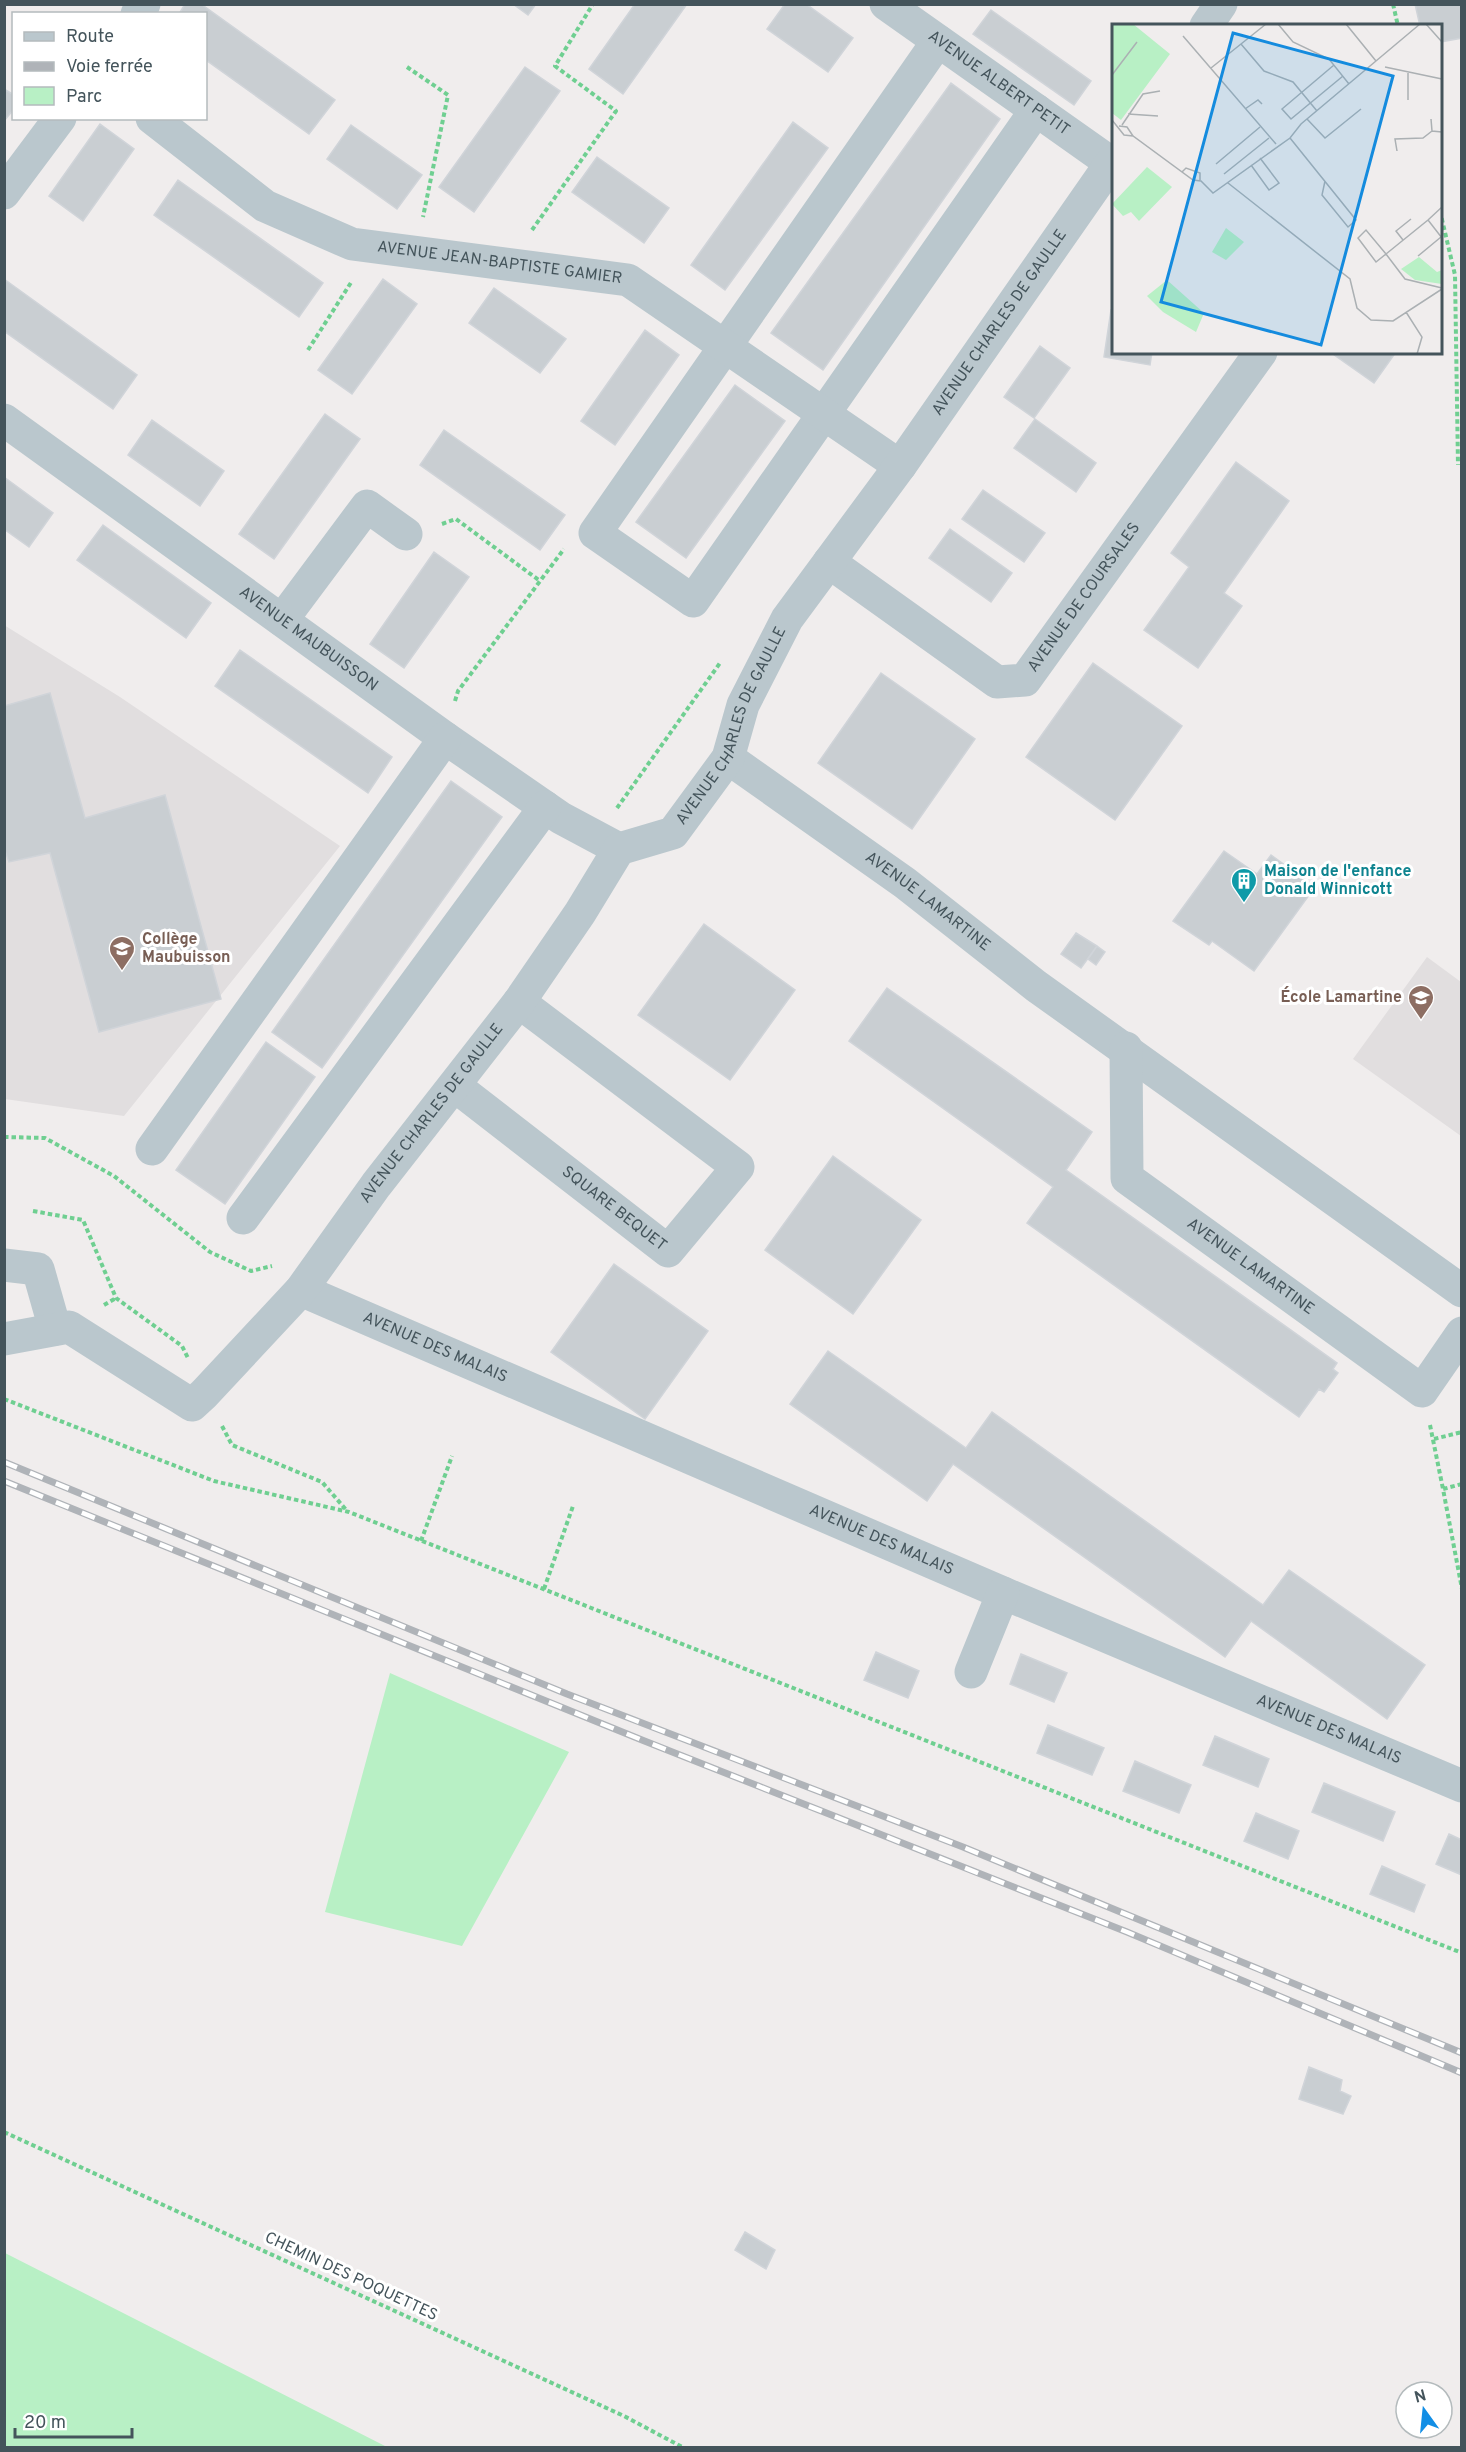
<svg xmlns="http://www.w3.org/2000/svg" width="1466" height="2452" viewBox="0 0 1466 2452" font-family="Overpass,sans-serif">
  <rect width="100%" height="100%" fill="#f0eded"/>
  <path fill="#e1dedf" d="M4,625L120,697L340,846L124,1116L5,1099Z
    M1427,957L1461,982V1136L1353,1059Z"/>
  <path fill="#b8f0c5" d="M390,1673L569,1752L462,1946L325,1912Z
    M4,2253H5L387,2447H5Z"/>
  <path fill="#c9ced2" stroke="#d0d4d9" stroke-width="1.5" d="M185,4H201L335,100L309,134L206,60V14H179Z
    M513,4H536L528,15Z
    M635,4H687L623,94L589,69Z
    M785,4H806L853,38L828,72L767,29Z
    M1415,4H1462V38L1440,42V26H1420Z
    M991,10L1091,81L1074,105L973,34Z
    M525,67L560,91L474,212L439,187Z
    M951,83L1000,119L823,370L771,333Z
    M4,89L14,95V109L4,121Z
    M793,122L828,148L725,290L691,265Z
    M100,124L134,149L83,221L49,196Z
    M351,125L422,175L397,209L327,159Z
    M597,157L669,208L644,243L572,192Z
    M178,180L323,283L299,317L154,215Z
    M4,279L137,375L113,409L4,331Z
    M383,279L417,304L352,394L318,370Z
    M494,288L566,339L540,373L469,323Z
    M1111,310L1114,311V352H1152L1150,365L1104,357Z
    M645,330L679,355L615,445L581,421Z
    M1040,346L1070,368L1034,418L1004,397Z
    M1330,352H1396L1374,383Z
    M735,385L785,421L686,558L636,522Z
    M325,414L360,439L274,559L239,534Z
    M1035,419L1096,463L1076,492L1014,448Z
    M152,420L224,471L200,506L128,455Z
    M444,430L565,515L540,550L420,465Z
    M1236,462L1289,501L1224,593L1242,606L1198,668L1144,630L1189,567L1171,553Z
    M4,477L53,513L29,547L4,529Z
    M983,490L1045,533L1024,562L962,519Z
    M103,525L211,603L186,638L77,560Z
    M950,529L1012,573L991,602L929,558Z
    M434,552L469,577L404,668L370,644Z
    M240,650L392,757L368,793L215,686Z
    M1093,663L1182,726L1115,820L1026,757Z
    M881,673L975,739L912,829L818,763Z
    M50,693L85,818L165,795L221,999L99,1032L50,853L9,862L4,848V706Z
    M451,781L502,817L322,1068L272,1032Z
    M1224,851L1257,874L1271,855L1315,887L1254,971L1212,941L1209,945L1173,921Z
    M704,924L795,990L730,1080L638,1015Z
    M1076,933L1097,946L1081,968L1061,954Z
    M1097,946L1105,952L1096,965L1088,959Z
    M887,988L1092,1132L1066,1170L1337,1363L1333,1369L1338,1373L1324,1392L1319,1389L1299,1417L1027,1223L1053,1187L849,1041Z
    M266,1042L315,1077L225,1204L176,1170Z
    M833,1156L921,1220L853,1314L765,1250Z
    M614,1264L708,1331L645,1419L551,1352Z
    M828,1351L966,1448L992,1412L1263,1605L1289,1570L1425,1665L1387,1719L1251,1621L1225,1657L953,1464L927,1501L790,1404Z
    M876,1652L919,1671L908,1698L864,1680Z
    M1021,1654L1067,1673L1054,1702L1010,1684Z
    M1048,1725L1104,1748L1092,1775L1037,1753Z
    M1215,1736L1269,1759L1258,1787L1203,1765Z
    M1135,1761L1191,1785L1179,1813L1123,1791Z
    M1324,1783L1395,1812L1383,1841L1312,1812Z
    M1256,1813L1299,1831L1288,1859L1244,1841Z
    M1449,1834L1462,1840V1875L1436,1864Z
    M1382,1866L1425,1885L1414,1912L1370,1894Z
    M1309,2067L1342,2080L1340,2091L1351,2096L1343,2114L1299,2099Z
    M745,2232L775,2250L766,2269L735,2250Z"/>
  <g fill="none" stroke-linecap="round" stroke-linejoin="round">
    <path stroke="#6fcf91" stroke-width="4" stroke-dasharray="4.5 3" stroke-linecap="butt" d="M1393,4L1398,26
      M407,67L448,95L423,217
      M1440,211L1455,275L1458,465
      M532,230L616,111L555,66L593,4
      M308,350L352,281
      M442,524L456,519L540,581
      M455,701L458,691L564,549
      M617,808L720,663
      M4,1137L45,1138L114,1176L210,1252L251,1271L272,1266
      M33,1211L83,1220L116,1298L182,1346L188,1358
      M104,1305L116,1298
      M4,1399L214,1481L349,1512L1462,1953
      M1430,1425L1443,1489
      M222,1426L232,1445L322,1482L348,1512
      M1434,1439L1462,1432
      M1462,1484L1443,1489L1462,1589
      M421,1541L452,1456
      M544,1589L573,1506
      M4,2132L624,2416L684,2448"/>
    <g stroke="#bac7cd" stroke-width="33">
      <path id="s1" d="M886,4L1111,163"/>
      <path d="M137,14L144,4"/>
      <path d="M1206,26L1221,4"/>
      <path d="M938,41L595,533L693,601L1036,110"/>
      <path id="s2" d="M152,118L265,206L352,244L628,280L900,466"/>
      <path d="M4,193L60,118"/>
      <path id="s3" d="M4,420L445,738L561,818L619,849"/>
      <path id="s4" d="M829,562L997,682L1025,680L1261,352"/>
      <path d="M282,620L367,506L406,534"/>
      <path id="s5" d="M728,758L905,883L1036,986L1462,1291"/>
      <path id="s6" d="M1126,1048L1127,1178L1422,1391L1462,1333"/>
      <path id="s7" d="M455,1086L668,1251L738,1167L519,1002"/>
      <path d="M152,1149L445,738"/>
      <path d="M243,1218L545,807"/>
      <path d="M4,1265L38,1269L55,1329"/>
      <path id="s8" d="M301,1290L1003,1593L1462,1786"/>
      <path id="s9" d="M4,1339L69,1327L192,1405L204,1394L301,1290L376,1185L519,1002L580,913L619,849L673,833L728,758L743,705L787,619L900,466L1114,159"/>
      <path d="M971,1672L1003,1593"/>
    </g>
    <defs>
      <path id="rail" d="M4,1462L567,1694L963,1847L1462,2053
        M4,1481L642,1740L1127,1932L1462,2073"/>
    </defs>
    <use href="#rail" stroke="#afb3b8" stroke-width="7"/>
    <use href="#rail" stroke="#fff" stroke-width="4.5" stroke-dasharray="14" stroke-linecap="butt"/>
  </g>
  <defs>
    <symbol id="building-pin" viewBox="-11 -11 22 30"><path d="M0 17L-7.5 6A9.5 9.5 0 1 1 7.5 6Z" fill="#0f9aa8" stroke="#fff"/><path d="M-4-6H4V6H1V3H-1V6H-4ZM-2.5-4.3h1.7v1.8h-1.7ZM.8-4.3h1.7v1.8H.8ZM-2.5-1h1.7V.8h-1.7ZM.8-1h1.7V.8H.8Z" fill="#fff"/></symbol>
    <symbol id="school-pin" viewBox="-11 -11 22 30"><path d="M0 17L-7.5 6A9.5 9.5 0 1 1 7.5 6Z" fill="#8d6e63" stroke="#fff"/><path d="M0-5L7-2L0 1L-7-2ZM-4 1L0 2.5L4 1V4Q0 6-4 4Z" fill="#fff"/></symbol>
  </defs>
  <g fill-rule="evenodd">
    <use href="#building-pin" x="1229" y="866" width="30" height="40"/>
    <use href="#school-pin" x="107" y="934" width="30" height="40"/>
    <use href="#school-pin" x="1406" y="983" width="30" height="40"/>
  </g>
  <g text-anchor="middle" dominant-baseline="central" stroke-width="6" stroke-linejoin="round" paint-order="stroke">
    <g font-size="16" fill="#44545b" stroke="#fff">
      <text stroke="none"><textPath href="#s1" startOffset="138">AVENUE ALBERT PETIT</textPath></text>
      <text stroke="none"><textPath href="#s2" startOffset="387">AVENUE JEAN-BAPTISTE GAMIER</textPath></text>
      <text stroke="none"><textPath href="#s9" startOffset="1580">AVENUE CHARLES DE GAULLE</textPath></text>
      <text stroke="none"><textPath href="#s4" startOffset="336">AVENUE DE COURSALES</textPath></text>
      <text stroke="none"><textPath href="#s3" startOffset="375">AVENUE MAUBUISSON</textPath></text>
      <text stroke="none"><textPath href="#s9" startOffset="1094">AVENUE CHARLES DE GAULLE</textPath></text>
      <text stroke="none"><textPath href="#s5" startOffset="246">AVENUE LAMARTINE</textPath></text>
      <text stroke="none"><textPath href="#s9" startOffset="590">AVENUE CHARLES DE GAULLE</textPath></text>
      <text stroke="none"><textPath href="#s7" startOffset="201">SQUARE BEQUET</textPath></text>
      <text stroke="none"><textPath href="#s6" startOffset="282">AVENUE LAMARTINE</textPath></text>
      <text stroke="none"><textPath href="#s8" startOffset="146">AVENUE DES MALAIS</textPath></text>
      <text stroke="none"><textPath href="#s8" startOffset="632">AVENUE DES MALAIS</textPath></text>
      <text stroke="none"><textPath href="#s8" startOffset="1118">AVENUE DES MALAIS</textPath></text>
      <text transform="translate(351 2277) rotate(25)">CHEMIN DES POQUETTES</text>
    </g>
    <g font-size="16" font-weight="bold" fill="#0d838f" stroke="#fff" text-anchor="start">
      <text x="1264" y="872">Maison de l'enfance<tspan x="1264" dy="18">Donald Winnicott</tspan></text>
    </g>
    <g font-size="16" font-weight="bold" fill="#785e54" stroke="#fff" text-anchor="start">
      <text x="142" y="940">Collège<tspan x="142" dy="18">Maubuisson</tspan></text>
      <text x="1402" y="998" text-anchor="end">École Lamartine</text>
    </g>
  </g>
  <g transform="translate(1112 24)">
    <rect width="330" height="330" fill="#f0eded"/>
    <path d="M0,0H21L58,30L9,96L0,89ZM35,143L60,163L27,197L19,188L11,192L0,180ZM114,204L132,218L114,236L100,228ZM307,233L325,248L330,246V260L303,256L289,245ZM55,256L92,289L84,308L51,288L35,272Z" fill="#b8f0c5"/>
    <path fill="none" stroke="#abb0b3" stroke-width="1.5" d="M166,0L181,18L217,35L237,60M234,0L264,37M314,0L330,18M71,12L164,120M129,20L152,47L181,58L205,87M222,41L170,85L179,95L231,52M273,43L330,55M99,44L154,0M296,49V76M0,51L25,18M133,85L146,76L150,80M16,90L46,92M195,95L213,114L249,85M319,95L320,107L330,108M0,96L12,111L21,112L81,156L89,157L101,169L178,114L189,100L308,0M10,101L31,70L48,67M7,102L15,103L21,112M178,114L244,196L236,203L210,171L213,157M285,127L283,115L311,114L320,107M104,140L148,103M139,141L157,166L167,159L148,134M70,148L74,144L88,149V156M112,150L157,114M116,159L238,255L245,284L259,296L281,297L330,265M330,183L316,196L274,230L264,238L246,214L254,206L274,230L293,255L330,264M316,196L330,214M291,216L284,207L299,195M306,232L329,213M294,288L310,313L305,330"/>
    <path fill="#148bde" fill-opacity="0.15" stroke="#148bde" stroke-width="3" d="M121,9L281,52L209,321L49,278Z"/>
    <rect width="330" height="330" fill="none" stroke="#44545b" stroke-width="3"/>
  </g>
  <rect width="1466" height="2452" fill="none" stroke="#44545b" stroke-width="12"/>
  <rect x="12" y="12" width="195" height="108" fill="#ffffff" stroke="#b4bbbd" stroke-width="1.5"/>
  <rect x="24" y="32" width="30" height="9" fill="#bac7cd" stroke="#b4bbbd" stroke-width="1.5"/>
  <text x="66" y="42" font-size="18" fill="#44545b">Route</text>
  <rect x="24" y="62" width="30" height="9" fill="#afb3b8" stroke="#b4bbbd" stroke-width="1.5"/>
  <text x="66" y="72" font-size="18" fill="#44545b">Voie ferrée</text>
  <rect x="24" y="87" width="30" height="18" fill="#b8f0c5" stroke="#b4bbbd" stroke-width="1.5"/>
  <text x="66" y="102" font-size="18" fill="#44545b">Parc</text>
  <g transform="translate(1424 2410) rotate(345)"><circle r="28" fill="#ffffff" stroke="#b4bbbd" stroke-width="1.5"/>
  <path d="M0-4.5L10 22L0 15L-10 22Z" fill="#128ee5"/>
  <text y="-9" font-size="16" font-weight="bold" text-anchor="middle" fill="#44545b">N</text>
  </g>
  <path d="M15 2428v9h117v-9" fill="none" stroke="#44545b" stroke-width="3"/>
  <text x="24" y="2428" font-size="18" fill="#44545b" stroke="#ffffff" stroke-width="4.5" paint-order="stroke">20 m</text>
</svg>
